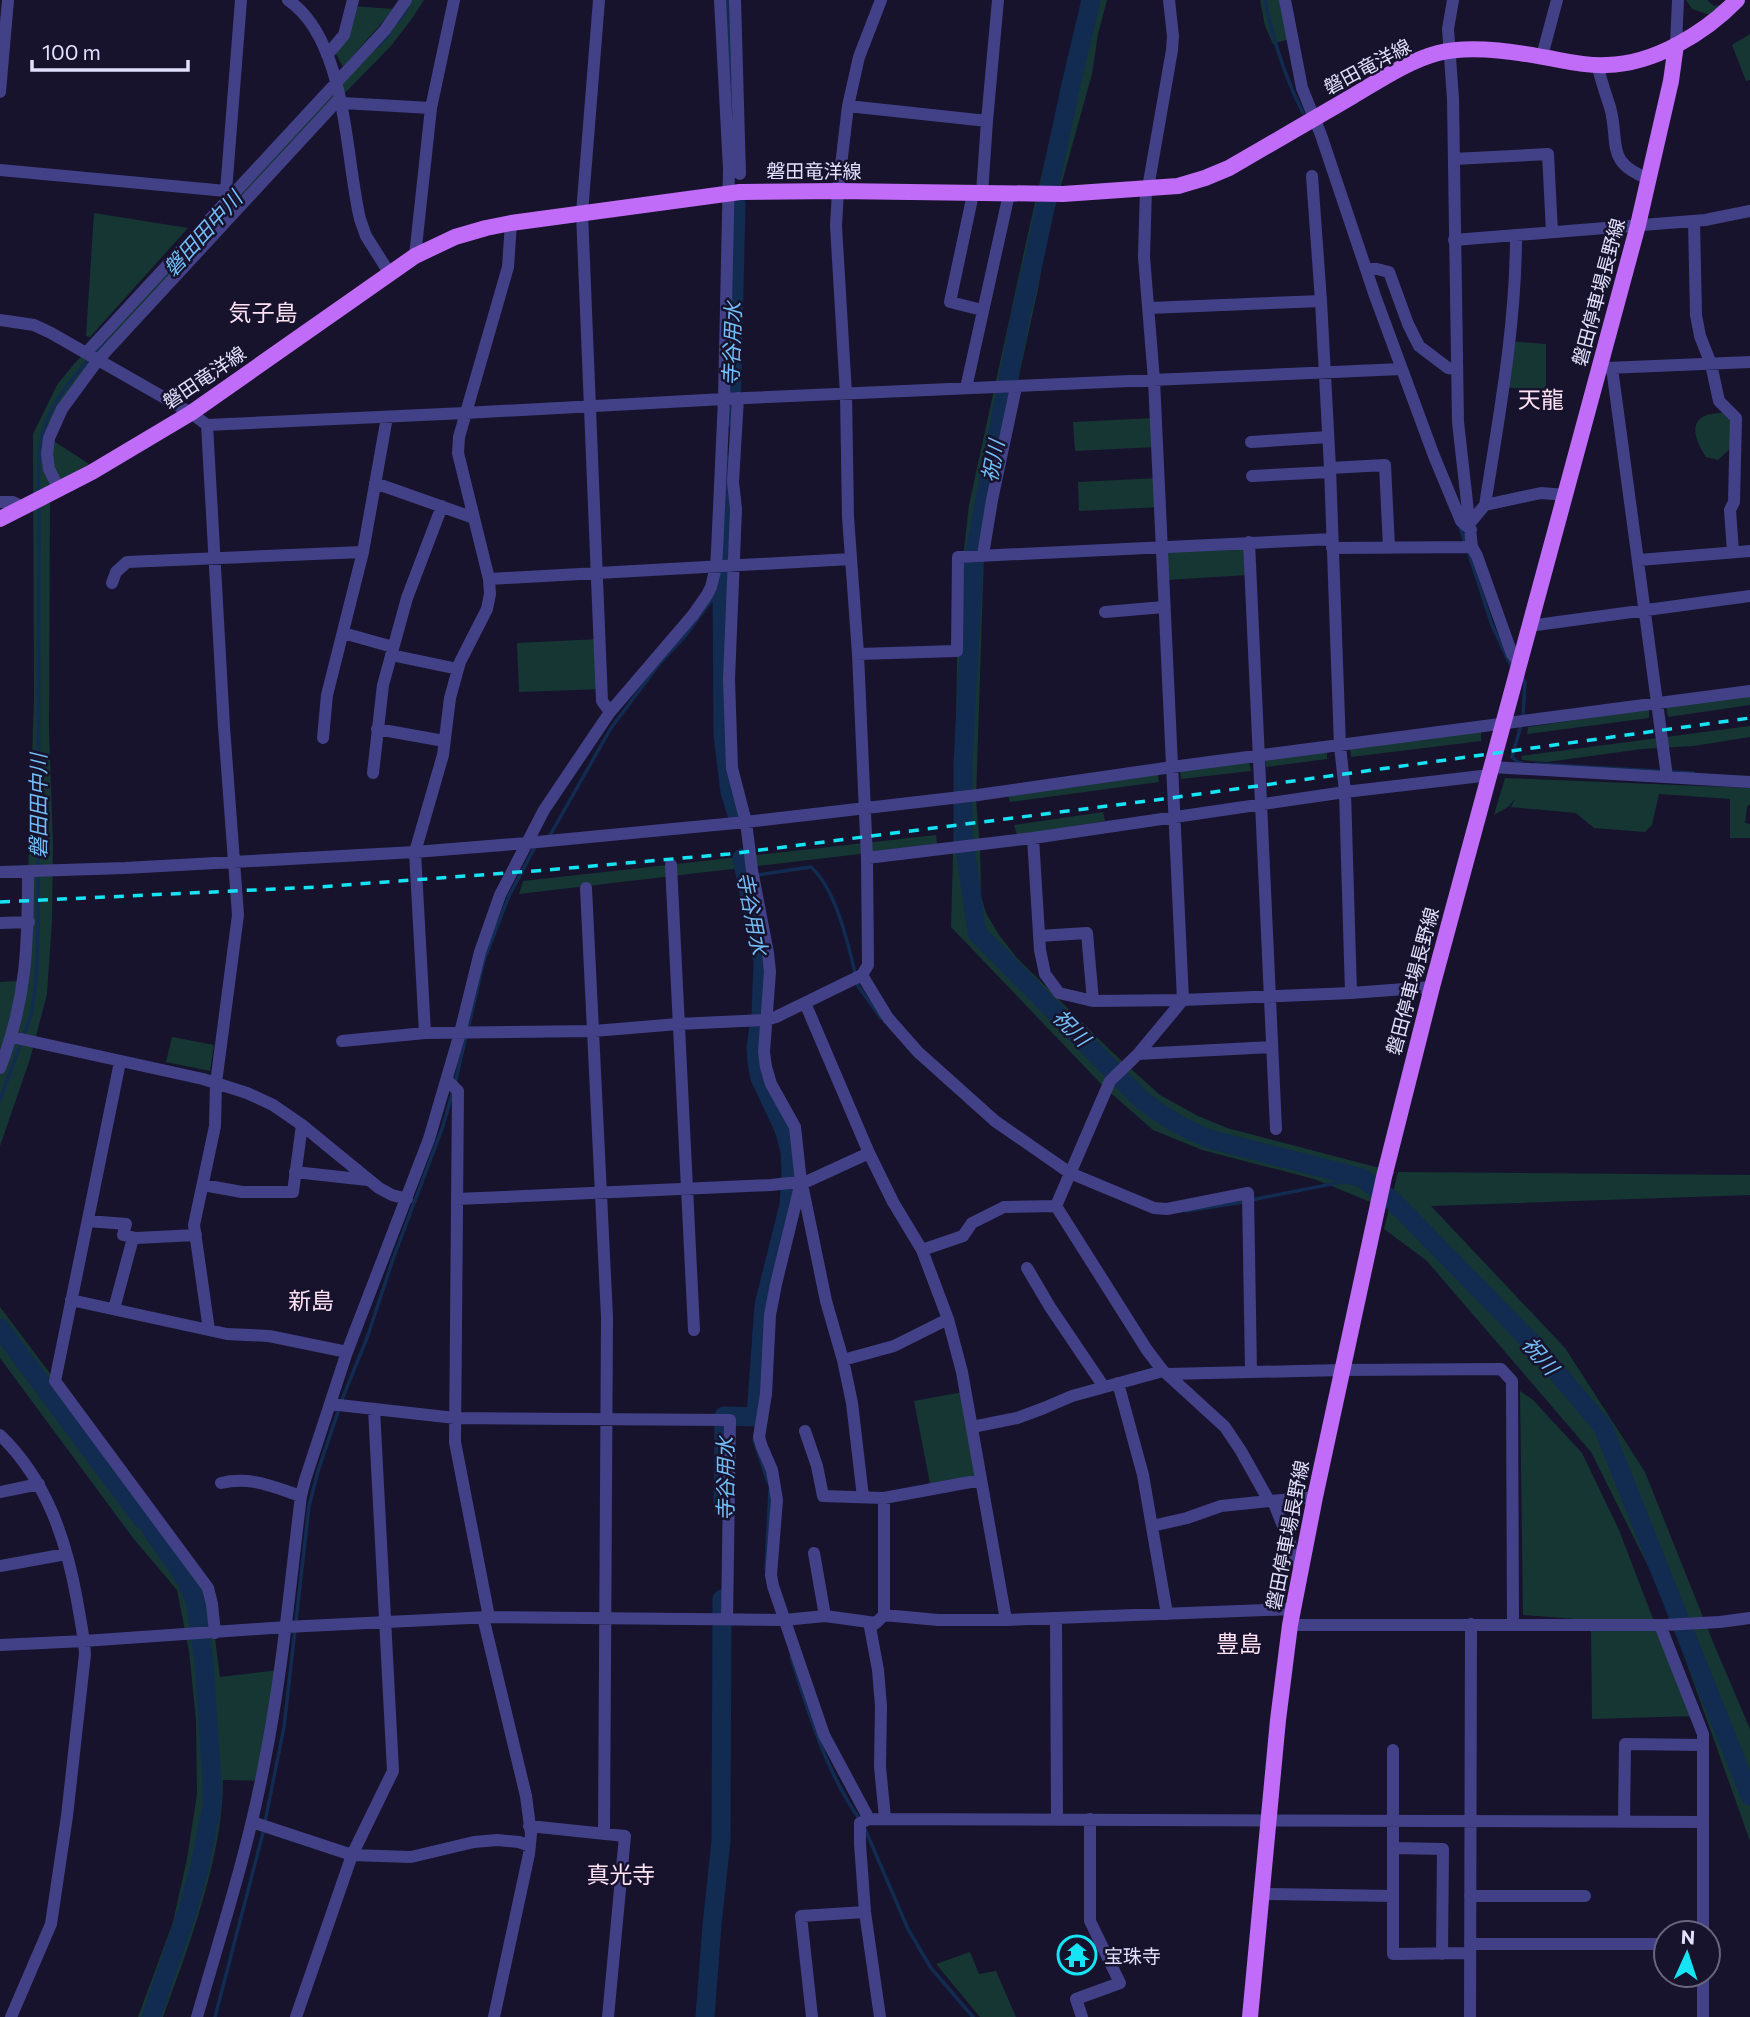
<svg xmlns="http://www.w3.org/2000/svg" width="1750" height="2017" viewBox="0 0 1750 2017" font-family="Commissioner,'Noto Sans JP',sans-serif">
  <rect width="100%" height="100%" fill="#17132c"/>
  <path fill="#163634" d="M405,0H424L411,20L390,47L338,100L107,345L49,438L89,464L56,484L50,494L49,730L53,845L52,921L49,965L47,994L30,1059L0,1146V1068L12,1037L28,876L34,700L33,434L57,385L74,364L137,297Z
    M1082,0H1107L1098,34L1092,74L1054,211L1045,248L1038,289L999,467L984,553L976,799L980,849L981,896L986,913L999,935L1017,958L1111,1051L1160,1095L1198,1116L1227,1128L1395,1172L1373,1203L1314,1179L1202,1150L1153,1130L1104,1087L951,927L955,783L958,602L969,505L1029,229Z
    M1260,0H1280L1292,38L1273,44L1265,26Z
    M1686,0H1707L1714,6L1721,5L1710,15L1692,9Z
    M352,6L394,9L343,67L333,48Z
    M1750,34V80L1746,81L1732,45Z
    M94,213L188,228L90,337L86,336Z
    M1509,341L1546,344V391L1503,387Z
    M1729,412L1732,447L1718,460L1706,457C1698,445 1686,422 1707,415C1714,413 1722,413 1729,412Z
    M1154,418L1155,447L1075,451L1073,422Z
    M1159,478L1160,507L1079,511L1078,482Z
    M1246,547L1248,575L1167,580L1166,551Z
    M599,639L602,689L519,692L517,643Z
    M1750,696V705L1668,717L1666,707Z
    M1649,709V718L1527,734L1528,727Z
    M1750,726V737L1693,746L1642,749L1547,762L1522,760L1521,756Z
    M1481,731V741L1351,757L1350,748Z
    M1327,752V759L1266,767L1265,759Z
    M1249,761L1251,771L1181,779L1180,770Z
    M1157,772L1159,782L1010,802L1007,791Z
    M1505,778L1750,788V804L1747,807L1745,823L1750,824V838H1730V799L1659,794L1652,825L1645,832L1594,828L1576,813L1511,807L1515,799L1508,807L1494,815Z
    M1103,812L1105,821L1017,835L1014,825Z
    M936,835L937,845L519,894L523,881Z
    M18,981L12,1018L0,1050V982Z
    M172,1037L214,1045L210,1071L166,1062Z
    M1398,1172L1750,1175V1195L1431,1206L1565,1348L1645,1472L1713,1642L1750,1729V1841L1662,1594L1591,1452L1427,1261L1384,1229Z
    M0,1307L101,1441L209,1592L220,1677L278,1670L261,1781L223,1780C223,1857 189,1945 163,2017H138L173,1922L187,1859L197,1794L196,1720L189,1651L177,1590L133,1538L0,1358Z
    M1520,1391L1533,1400L1582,1453L1619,1530L1655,1624L1695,1716L1592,1719L1591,1624H1639L1523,1615Z
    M963,1392L981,1480L931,1489L914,1401Z
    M970,1952L979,1974L996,1971L1016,2017H980L936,1964Z"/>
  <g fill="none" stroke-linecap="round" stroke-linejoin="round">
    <path stroke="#122b51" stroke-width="3.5" d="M1265,0C1273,40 1285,77 1303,113
      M398,22L407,8
      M378,46L389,34
      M38,490C39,472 38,453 42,435C51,398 82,367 107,339
      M1460,527L1465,543
      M1468,551L1492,625L1513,670
      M1522,678L1525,682L1523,717
      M1521,725L1512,757L1519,763H1522
      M1536,764L1693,773
      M549,837L611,728L660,663L685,636L722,586
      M757,875L811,867C835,888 848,942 855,973
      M857,981L858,986L881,1018
      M468,1029L484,960L509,896L535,847
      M455,1083L466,1036
      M0,1100L31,1015L36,983L38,931L39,506
      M1251,1200L1362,1178
      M1186,1211L1244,1202
      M754,1440L768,1482
      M766,1569L770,1490
      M791,1657C809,1714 825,1770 860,1820
      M265,1822L284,1727L309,1506L318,1471L343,1397L367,1338L393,1259L443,1126L453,1091
      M865,1829L908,1929L931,1968L973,2017
      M215,2017L264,1829"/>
    <path stroke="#122b51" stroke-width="19" d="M727,0L731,97
      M1091,0L1070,89L1035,255L1020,318L974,556L963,763V834L977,933L1103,1061L1142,1100L1157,1111L1179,1125L1209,1139L1362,1178L1392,1200L1533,1344L1603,1427L1750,1796
      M731,417L736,204
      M729,464L722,586L723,735L730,792L738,818
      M0,1328L142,1519L149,1523L151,1529L186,1579L195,1600L204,1662L212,1782V1805L200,1865L187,1913L151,2017
      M723,1506L724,1416L756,1417L764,1305L789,1205L791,1173L790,1151L784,1129L760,1078L757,1063L756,1047L761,1014L763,962L742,858
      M705,2017L712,1925L721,1841L722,1599"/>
    <path stroke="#424188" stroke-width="12" d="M288,0C347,40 345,156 360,219L366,236L390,274
      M599,0L582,213L602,701L610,712
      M735,0L740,174
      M1285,0L1302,88L1321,135L1375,296L1434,456L1461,521L1471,530
      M1453,0L1448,29L1453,99L1458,422L1472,547L1477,556L1512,654L1520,664
      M1676,45L1678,0
      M327,55L344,35L353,0
      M1542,56L1557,0
      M1597,65C1601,79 1605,93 1610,107C1620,143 1604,162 1649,179
      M0,92L8,0
      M342,103L431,108
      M848,106L987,121
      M1454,159L1548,154L1552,232
      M0,170L226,191L230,196
      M1312,176L1321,301L1330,468L1340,746L1345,792L1490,775
      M1148,188L1172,50L1173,36L1169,0
      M226,191L241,0
      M982,193L987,121L998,0
      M973,194L950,302L982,310
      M1694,221L1696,315L1700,336L1711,364L1719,401L1736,418L1734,502L1730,510L1733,552
      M1454,240L1705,220L1750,211
      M415,256L431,108L454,0
      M1366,269H1377L1389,272L1408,324L1419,346L1448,368L1456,369
      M1149,308L1321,301
      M0,320L34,325L51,333L191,413L207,425L224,727L238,915L216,1083L215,1126L194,1225L209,1330
      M86,353L385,30L406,0
      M1607,368L1750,362
      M1612,368L1667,777
      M966,388L1009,194
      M738,398L733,482L736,509L729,679L732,768L746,822L752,870L768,953L770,972L764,1052L766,1067L771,1084L795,1127L801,1182L776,1284L770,1315L766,1394L759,1437L762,1447L772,1470L777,1500L771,1575L773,1586L824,1735L869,1819
      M207,425L465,413L724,399L1402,369
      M1251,442L1328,437
      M1330,468L1385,465L1389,547
      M1252,476L1330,472
      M375,483L474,518
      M59,489L49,469L47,454L49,438L62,409L98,360L340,98
      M0,502H13L23,507
      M1485,505C1499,416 1516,326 1516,235
      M1470,523L1485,505L1541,493L1566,495
      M1249,542L1276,1129
      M1332,548L1472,547
      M983,555L992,500L1016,387
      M1639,560L1750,551
      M489,579L851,559
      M112,583L116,572L127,562L363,552
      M1105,612L1164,607
      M1529,626L1750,596
      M343,633L393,647
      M858,654L957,651L958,557L1332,539
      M391,655L458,669
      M377,729L444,741
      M323,738L327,695L363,552L387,417
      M1492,767L1750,782
      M373,773L383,685L407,598L442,506
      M1033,838L1040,950L1045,974L1059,993L1093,1001L1183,1000L1351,993L1432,987
      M867,858L1033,838L1345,792L1351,993
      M671,865L694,1330
      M0,872L125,868L415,852L527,843L746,822L978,795L1172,767L1750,691
      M586,888L607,1317L604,1834
      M0,923L29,922
      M1039,936L1087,933L1093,1001
      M862,975L888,1018L918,1052L995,1121L1070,1173L1154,1208L1167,1209L1248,1193L1251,1371
      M805,1003L869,1153L893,1202L922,1250L948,1319L962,1372L1006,1620
      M425,1033L415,852L443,755L450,698L460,662L487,609L490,594L489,579L458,453L459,437L508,267L511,223
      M12,1037L203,1079L247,1093L273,1105L302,1125L379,1188L392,1195L407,1199
      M342,1041L425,1033L594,1031L678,1024L766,1020L776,1017L862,975L868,965L867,858L858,654L848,517L846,394L836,226L838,191L848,106L859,57L881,0
      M1138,1054L1272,1047
      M120,1062L55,1381L208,1588L212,1604L215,1633
      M0,1068C27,999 28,944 28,871
      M447,1080L458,1091L455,1442L489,1617
      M295,1172L368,1180
      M203,1185L242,1192H293L302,1125
      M803,1189L826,1301L843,1360L852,1403L863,1497
      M457,1199L771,1185L808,1181L869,1153
      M1056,1206L1110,1081L1138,1054L1183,1000L1154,380L1144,257L1146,188
      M88,1221L126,1224L123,1235L136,1238L196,1235
      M922,1250L963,1236L972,1223L1004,1207L1056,1206L1147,1350L1163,1371
      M1027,1268L1050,1307L1104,1387
      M71,1300L227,1334L269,1336L347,1352
      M114,1309L133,1238
      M843,1360L894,1346L948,1319
      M1167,1374L1225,1427L1241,1451L1269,1501L1315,1497
      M1118,1383L1143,1475L1167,1614
      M330,1404L455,1418L730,1420L727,1619
      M972,1427L1017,1418L1044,1408L1072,1396L1163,1371L1167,1374L1342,1370L1501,1369L1512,1381L1513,1624
      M805,1431L817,1466L823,1496L884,1498L981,1480
      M0,1435C46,1479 66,1539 77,1600C80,1618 84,1636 85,1654L67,1816L51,1924L11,2017
      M221,1483C251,1476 273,1487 301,1496
      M0,1492L39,1484
      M884,1498V1615
      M1273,1501L1301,1571
      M1152,1526L1187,1518L1221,1506L1269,1501
      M814,1553L825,1616
      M0,1566L66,1554
      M483,1617L526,1796L531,1834L529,1854L494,2017
      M1056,1618L1057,1819
      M876,1623L870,1627L878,1670L881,1706L880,1767L885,1818
      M1290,1625H1664L1720,1622L1750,1618
      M1660,1625L1703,1734V1933
      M0,1645L84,1641L286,1627L489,1617L784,1620L825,1616L876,1623L884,1615L938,1620H1006L1293,1609
      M1393,1750V1954L1470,1953
      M252,1822L352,1855L411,1857L474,1842L497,1840L519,1842L530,1846
      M1624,1822L1625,1744L1703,1745
      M529,1826L625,1836L608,2017
      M1393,1848L1443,1849L1442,1954
      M1262,1894L1393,1896
      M1470,1896H1585
      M1470,1944H1666
      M197,2017C221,1933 248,1850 264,1765C282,1676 290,1585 301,1496L305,1480L347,1352L429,1139L460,1033L480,952L500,895L544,810L610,712L693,615L707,595L711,587L716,567L717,551L724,399L729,169L720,0
      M296,2017L352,1855L393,1771L374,1409
      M812,2017L801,1916L865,1912
      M880,2017L865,1912L860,1844V1823L869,1819L1703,1822
      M1082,2017L1076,1999L1120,1983L1090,1921V1819
      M1470,2017L1471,1624
      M1703,2017V1975"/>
    <path stroke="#c06cf8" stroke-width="16" d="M0,519L92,472L191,413L415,256L455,237L486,228L511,223L740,192L838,191L1063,194L1178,186L1205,178L1229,168C1270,144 1312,120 1353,96C1380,80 1408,61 1438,53C1473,44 1524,53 1559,60C1574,63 1591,66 1607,65C1654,64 1705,33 1737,0
      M1250,2017L1278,1720L1290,1625L1315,1497L1384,1177L1432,987L1638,225L1671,81L1676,45"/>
    <path stroke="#16e3f3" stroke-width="3.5" stroke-dasharray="10 9" stroke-linecap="butt" d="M0,902L318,887L547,870L729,854L1163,799L1750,718"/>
  </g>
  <defs>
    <symbol id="temple-ring" viewBox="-11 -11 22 22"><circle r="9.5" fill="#17132c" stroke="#16e3f3" stroke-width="1.5"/><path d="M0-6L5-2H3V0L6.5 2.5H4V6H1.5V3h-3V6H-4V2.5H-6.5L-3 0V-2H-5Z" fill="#16e3f3"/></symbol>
  </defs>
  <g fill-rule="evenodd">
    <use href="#temple-ring" x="1055" y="1933" width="44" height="44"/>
  </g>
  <g text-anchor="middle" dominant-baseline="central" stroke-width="5" stroke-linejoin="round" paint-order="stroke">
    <g font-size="19" fill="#e2e0fd" stroke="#17132c">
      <text transform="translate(1367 66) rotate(-28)">磐田竜洋線</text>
      <text x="814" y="170">磐田竜洋線</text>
      <text transform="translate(1598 292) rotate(-75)">磐田停車場長野線</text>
      <text transform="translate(204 377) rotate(-34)">磐田竜洋線</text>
      <text transform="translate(1412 981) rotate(-75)">磐田停車場長野線</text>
      <text transform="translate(1287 1535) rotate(-79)">磐田停車場長野線</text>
    </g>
    <g font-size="19" fill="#e2e0fd" stroke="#17132c" text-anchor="start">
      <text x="1104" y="1955">宝珠寺</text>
    </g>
    <g font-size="21" font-style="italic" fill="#73bef8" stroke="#17132c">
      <text transform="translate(202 233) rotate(-48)">磐田田中川</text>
      <text transform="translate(731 344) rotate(-88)">寺谷用水</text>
      <text transform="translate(992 461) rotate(-79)">祝川</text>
      <text transform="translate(37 806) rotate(-90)">磐田田中川</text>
      <text transform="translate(753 913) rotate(79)">寺谷用水</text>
      <text transform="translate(1072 1027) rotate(45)">祝川</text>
      <text transform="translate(1541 1355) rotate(49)">祝川</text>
      <text transform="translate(724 1479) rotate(-90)">寺谷用水</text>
    </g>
    <g font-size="23" fill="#fee2f4" stroke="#17132c">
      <text x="263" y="312">気子島</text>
      <text x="1541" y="399">天龍</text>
      <text x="311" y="1300">新島</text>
      <text x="1239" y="1643">豊島</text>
      <text x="621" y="1874">真光寺</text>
    </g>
  </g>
  <g transform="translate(1687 1954) rotate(3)"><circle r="33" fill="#17132c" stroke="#686580" stroke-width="2"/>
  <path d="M0-5L12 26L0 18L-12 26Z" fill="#16e3f3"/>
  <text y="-10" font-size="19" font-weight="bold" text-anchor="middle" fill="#e2e0fd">N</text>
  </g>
  <path d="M32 60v10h156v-10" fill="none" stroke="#e2e0fd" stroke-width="3.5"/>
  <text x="42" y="60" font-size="21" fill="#e2e0fd" stroke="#17132c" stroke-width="5" paint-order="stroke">100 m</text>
</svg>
